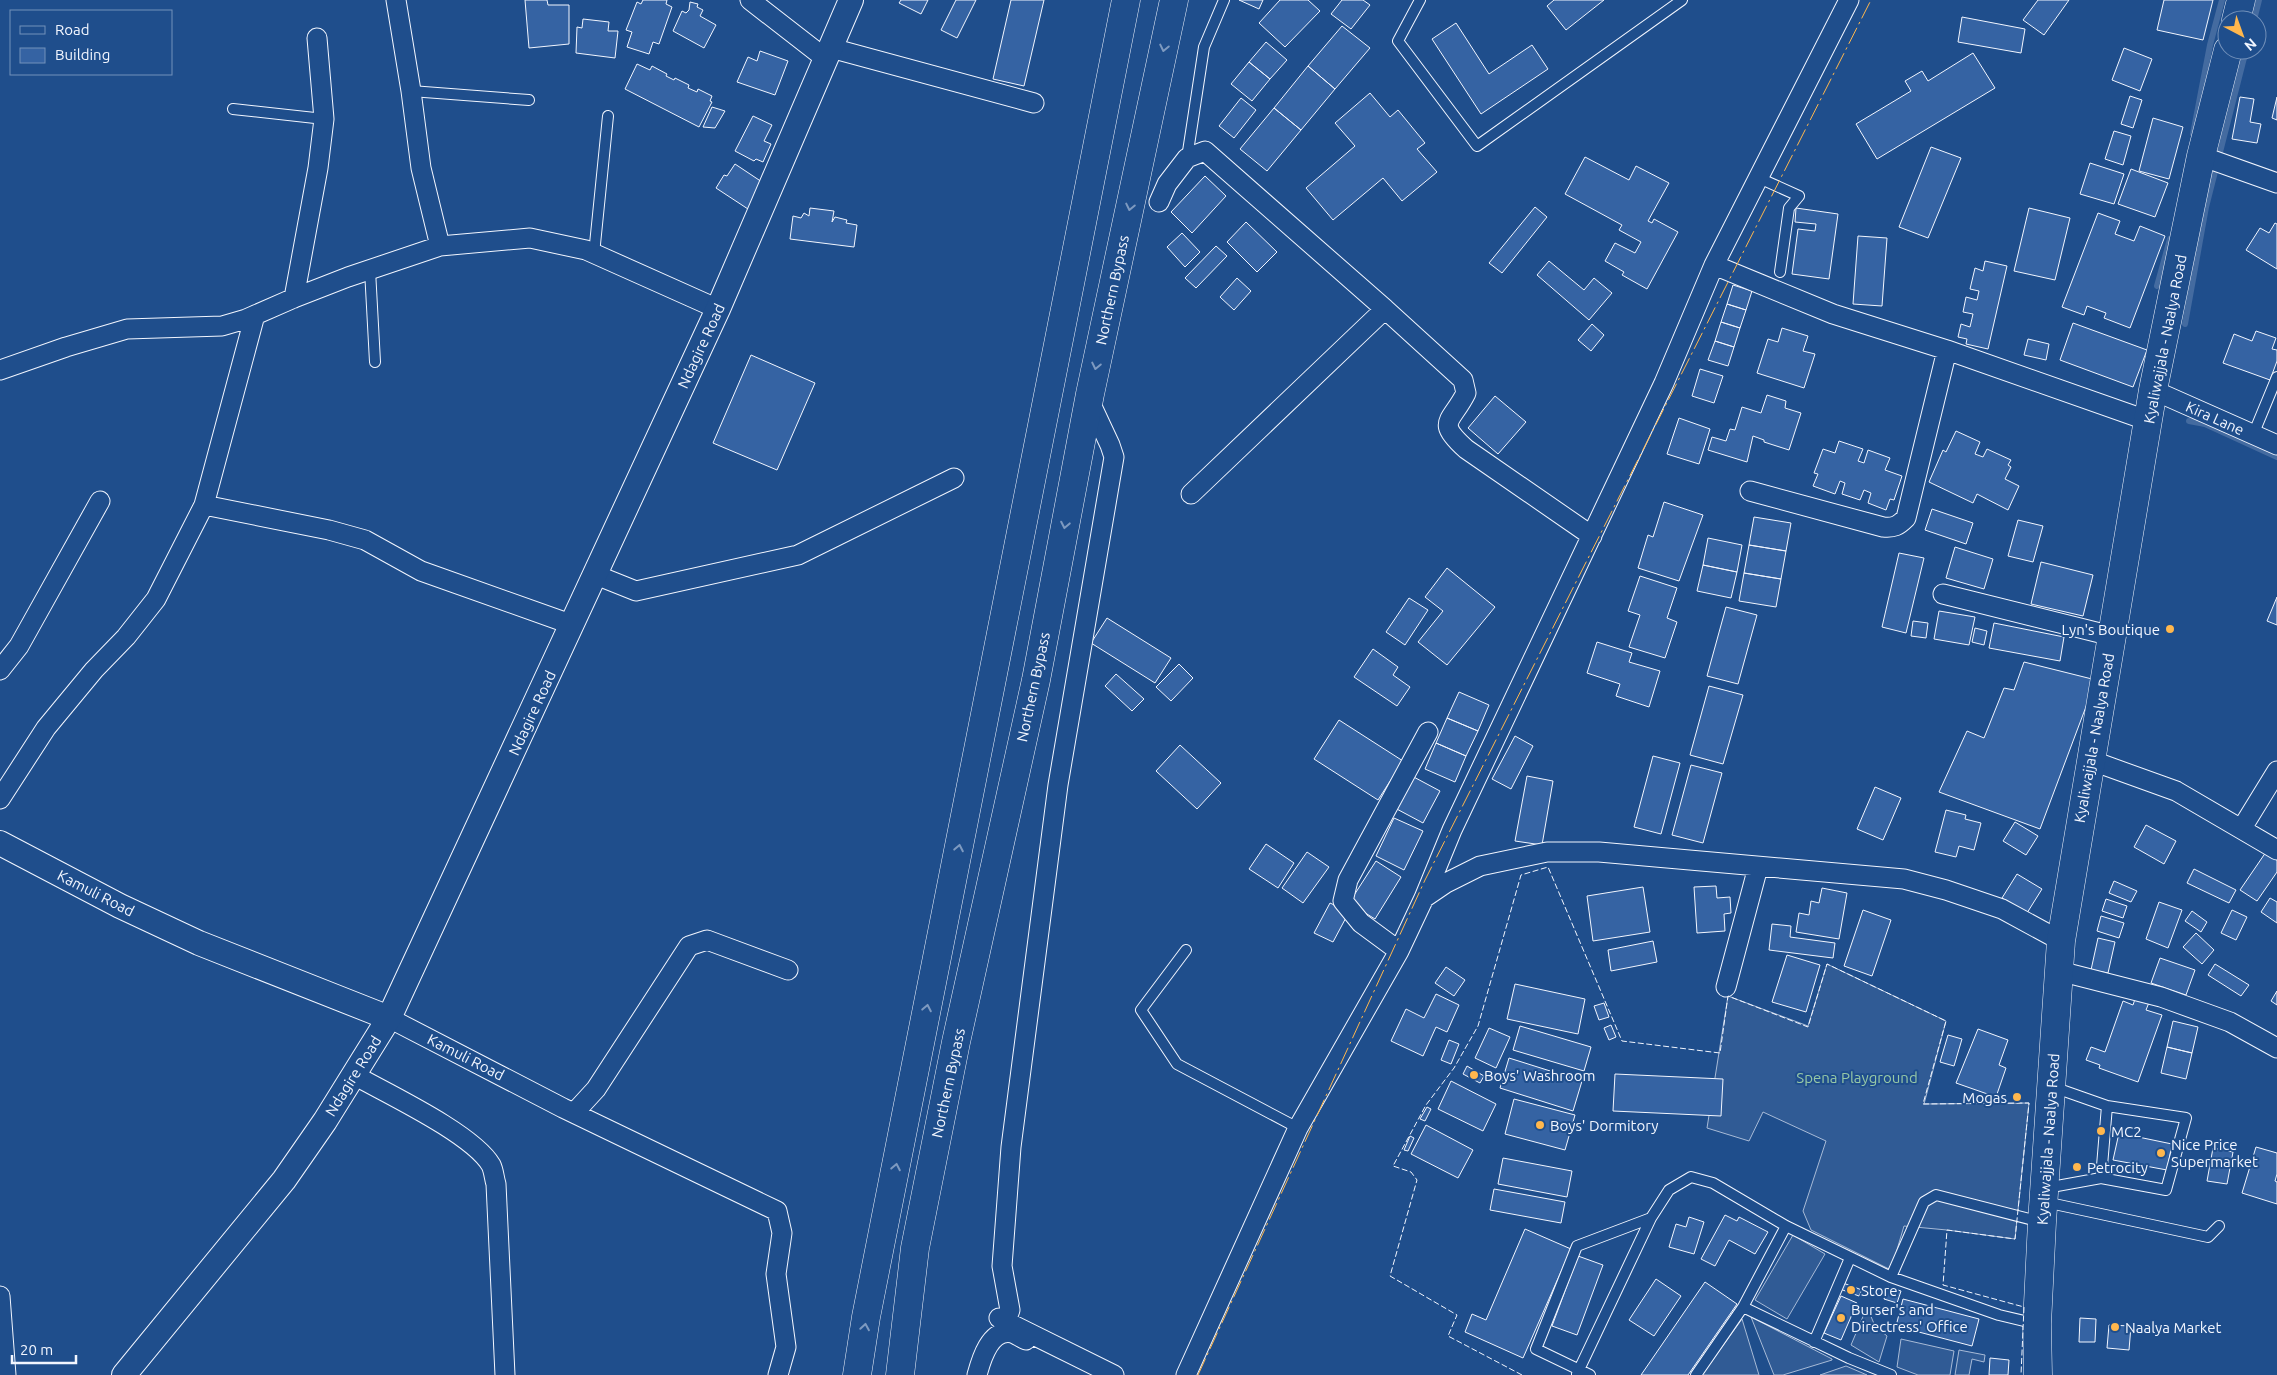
<svg xmlns="http://www.w3.org/2000/svg" width="2277" height="1375" viewBox="0 0 2277 1375" font-family="Ubuntu,sans-serif">
  <rect width="100%" height="100%" fill="#1f4e8c"/>
  <path fill="#305b95" stroke="#a8bbd7" d="M1827,964L1946,1021L1924,1104L2029,1103L2015,1239L1947,1230L1904,1226L1891,1270L1811,1230L1803,1211L1826,1141L1763,1112L1749,1141L1707,1128L1728,996L1808,1026Z
    M1793,1235L1825,1254L1787,1319L1755,1300Z
    M1867,1307L1875,1326L1887,1336L1879,1362L1851,1345Z
    M1751,1317L1832,1359V1360L1783,1375H1774Z
    M1742,1319L1759,1375H1702Z
    M1901,1339L1954,1351L1950,1375H1918L1897,1367Z
    M1959,1350L1985,1355L1984,1362L1972,1359L1969,1375H1955Z
    M1846,1366L1867,1375H1820Z"/>
  <g fill="none" stroke-linecap="round" stroke-linejoin="round">
    <path stroke="#446ba0" stroke-width="6" d="M2254,20L2259,0
      M2193,134L2210,45L2222,0
      M2157,286L2170,239
      M2185,324L2206,207L2246,50
      M2189,421L2205,424L2277,457"/>
  </g>
  <path fill="#3563a3" stroke="#f2f6ff" d="M525,0H547L548,5H569V44L529,48Z
    M643,0H667L666,4L672,7L659,44L653,42L649,54L627,47L632,32L626,30L637,2L641,4Z
    M901,0H928L921,14L899,3Z
    M956,0H976L957,38L941,30Z
    M1011,0H1044L1024,86L993,79Z
    M1239,0H1263L1259,9Z
    M1280,0H1308L1320,11L1285,47L1259,23Z
    M1342,0H1363L1370,5L1351,29L1331,14Z
    M1554,0H1604L1566,30L1547,6Z
    M2038,0H2069L2044,35L2023,20Z
    M2164,0H2213L2203,40L2157,30Z
    M690,2L698,4L697,7L703,10L700,16L716,25L704,48L673,31L682,11L686,13L689,10Z
    M1962,17L2025,29L2021,53L1958,42Z
    M583,19L609,22L608,31H618L615,58L576,53L577,27L582,28Z
    M1456,23L1489,74L1532,45L1548,69L1481,114L1432,39Z
    M1342,26L1370,48L1335,89L1308,66Z
    M1266,42L1287,60L1270,79L1249,62Z
    M2124,48L2152,59L2140,91L2112,80Z
    M760,51L788,61L775,95L737,82L748,57L757,61Z
    M1973,53L1995,88L1877,159L1856,124L1911,91L1905,81L1922,71L1928,81Z
    M1249,62L1270,79L1252,101L1231,84Z
    M637,64L650,70L652,66L667,74L666,76L674,80L675,78L689,85L688,88L697,92L698,89L712,96L710,101L712,102L699,127L625,89Z
    M1308,66L1335,89L1301,130L1274,108Z
    M1370,93L1390,117L1398,110L1425,143L1417,149L1437,172L1402,201L1383,178L1333,220L1306,188L1355,146L1335,123Z
    M2130,96L2142,100L2133,128L2121,124Z
    M2240,97L2254,99L2250,122L2261,124L2257,143L2232,139Z
    M2277,97V120L2272,118Z
    M1241,98L1256,110L1234,138L1219,126Z
    M712,107L725,111L715,128L703,127Z
    M1274,108L1301,130L1267,171L1240,149Z
    M753,116L772,125L764,141L771,144L763,162L756,159L754,161L735,151Z
    M2153,118L2183,127L2169,179L2139,171Z
    M2114,131L2131,136L2123,165L2105,159Z
    M1931,147L1961,158L1928,238L1899,227Z
    M1585,157L1629,180L1636,166L1669,183L1648,221L1652,223L1654,219L1678,232L1647,289L1622,275L1624,272L1605,261L1615,243L1635,253L1641,242L1619,230L1622,225L1565,194Z
    M2090,163L2124,174L2114,204L2080,194Z
    M735,164L765,184L748,209L716,188L724,175L727,176Z
    M2131,169L2168,183L2155,217L2118,204Z
    M1205,176L1226,196L1192,233L1171,212Z
    M1535,207L1547,217L1502,273L1489,263Z
    M810,208L834,211L832,222L835,217L847,220L846,223L857,225L854,247L790,239L793,216L801,218L804,213L809,216Z
    M1796,208L1838,214L1829,279L1792,274L1798,229L1815,231L1816,224L1795,222Z
    M2029,208L2070,218L2055,280L2014,271Z
    M2098,213L2120,221L2115,234L2134,241L2140,226L2165,236L2130,328L2104,318L2106,313L2087,306L2084,315L2062,307Z
    M1246,222L1277,252L1257,272L1227,242Z
    M2275,223L2277,224V269L2246,250L2260,228L2269,233Z
    M1182,233L1200,252L1185,267L1167,247Z
    M1858,236L1887,238L1882,306L1853,304Z
    M1216,246L1227,256L1196,288L1185,278Z
    M1549,261L1584,290L1594,278L1612,293L1589,320L1537,275Z
    M1985,261L2007,266L1988,349L1966,344L1967,339L1958,337L1961,324L1970,327L1973,314L1963,312L1966,297L1977,300L1979,291L1970,289L1975,268L1983,271Z
    M1237,278L1251,291L1234,310L1220,297Z
    M1733,285L1752,291L1746,310L1727,304Z
    M1727,304L1746,310L1740,328L1721,322Z
    M1721,322L1740,328L1734,347L1715,341Z
    M2073,323L2147,350L2133,387L2060,360Z
    M1592,324L1604,335L1591,351L1578,340Z
    M1782,328L1808,336L1803,351L1815,354L1804,388L1757,373L1768,339L1778,342Z
    M2256,331L2276,338L2272,349L2277,350V361L2270,380L2223,363L2234,334L2252,341Z
    M2028,339L2049,344L2046,360L2024,355Z
    M1715,341L1734,347L1728,366L1708,360Z
    M751,355L815,383L777,470L713,443Z
    M1700,369L1723,376L1714,403L1692,396Z
    M1767,395L1786,401L1785,408L1801,413L1789,450L1764,442V440L1753,436L1747,462L1708,450L1712,437L1726,441L1730,429L1735,430L1742,407L1761,413Z
    M1495,396L1526,422L1498,454L1468,428Z
    M1679,418L1710,429L1699,464L1667,454Z
    M1956,431L1980,442L1975,454L1983,457L1987,449L2011,460L2008,465L2011,467L2005,479L2019,486L2008,510L1977,494L1973,503L1929,482L1943,450L1946,452Z
    M1839,441L1863,449L1858,461L1864,463L1868,450L1890,458L1885,470L1902,476L1894,500L1890,499L1886,510L1868,503L1871,493L1864,490L1860,500L1842,494L1845,483L1840,481L1835,494L1813,486L1818,474L1814,473L1823,449L1835,453Z
    M1664,502L1703,515L1679,581L1638,568L1648,535L1653,537Z
    M1932,509L1973,523L1966,544L1925,530Z
    M1754,517L1791,523L1786,551L1749,545Z
    M2018,520L2043,526L2033,562L2008,556Z
    M1708,538L1742,545L1737,572L1703,565Z
    M1749,545L1786,551L1781,579L1744,573Z
    M1955,547L1993,559L1984,589L1946,578Z
    M1899,553L1924,558L1906,633L1882,627Z
    M2041,562L2093,575L2083,616L2031,604Z
    M1703,565L1737,572L1731,598L1697,591Z
    M1447,568L1495,607L1447,665L1418,642L1443,611L1425,597Z
    M1744,573L1781,579L1776,607L1739,601Z
    M1640,576L1677,588L1667,618L1677,622L1665,658L1629,647L1640,615L1628,611Z
    M2277,597V625L2267,621Z
    M1409,598L1428,610L1405,645L1386,632Z
    M1726,607L1757,615L1738,684L1707,676Z
    M1939,611L1975,617L1969,645L1934,639Z
    M1107,618L1171,658L1155,683L1091,643Z
    M1913,621L1928,623L1926,638L1911,636Z
    M1994,623L2064,637L2060,661L1989,648Z
    M1975,628L1987,631L1984,645L1972,642Z
    M1597,642L1632,653L1629,662L1660,671L1649,707L1616,696L1620,684L1587,673Z
    M1373,649L1398,667L1393,675L1410,687L1397,706L1354,677Z
    M2024,662L2096,680L2040,829L1939,792L1967,731L1984,738L2004,688L2014,690Z
    M1179,664L1193,678L1171,701L1156,687Z
    M1116,674L1144,699L1132,711L1105,686Z
    M1709,686L1743,695L1723,764L1690,755Z
    M1459,692L1489,705L1478,731L1447,718Z
    M1447,718L1478,731L1466,756L1436,743Z
    M1339,720L1403,761L1378,800L1314,759Z
    M1515,736L1533,746L1511,789L1492,779Z
    M1436,743L1466,756L1455,782L1425,769Z
    M1180,745L1221,783L1197,809L1156,771Z
    M1653,756L1680,763L1661,834L1634,827Z
    M1691,765L1722,773L1703,843L1672,835Z
    M1410,775L1440,791L1423,823L1393,807Z
    M1527,776L1553,781L1542,845L1515,841Z
    M1875,787L1901,798L1883,840L1857,829Z
    M1946,810L1966,815L1965,819L1981,823L1974,850L1959,846L1956,857L1935,852Z
    M1394,818L1423,831L1404,870L1376,856Z
    M2015,822L2038,836L2026,855L2003,841Z
    M2146,825L2176,841L2164,864L2134,847Z
    M1266,844L1294,863L1278,888L1249,869Z
    M1307,852L1329,867L1303,903L1282,888Z
    M2266,852L2277,860V872L2257,901L2240,890Z
    M1376,861L1401,877L1375,919L1349,903Z
    M2194,869L2236,890L2229,903L2187,883Z
    M2017,874L2042,889L2027,913L2002,898Z
    M2114,881L2137,891L2131,902L2109,893Z
    M1716,886L1717,898L1730,897L1731,913L1724,914L1725,931L1697,933L1694,887Z
    M1643,887L1650,932L1593,941L1587,896Z
    M1822,888L1847,893L1839,939L1796,932L1799,913L1809,915L1811,901L1819,903Z
    M2270,898L2277,902V923L2261,912Z
    M2106,899L2127,906L2123,918L2102,911Z
    M2159,902L2182,910L2168,948L2146,939Z
    M1330,903L1349,912L1333,942L1314,933Z
    M1863,910L1891,920L1872,976L1844,966Z
    M2232,910L2247,917L2236,940L2221,933Z
    M2192,911L2207,922L2201,932L2185,921Z
    M2101,916L2124,923L2119,938L2097,931Z
    M1772,924L1791,926L1790,937L1835,943L1833,958L1769,950Z
    M2196,933L2214,950L2202,964L2183,947Z
    M2098,938L2115,942L2108,973L2091,970Z
    M1653,941L1657,962L1611,971L1608,950Z
    M1787,955L1820,965L1806,1012L1772,1002Z
    M2160,958L2195,970L2186,995L2151,983Z
    M2215,964L2249,985L2241,996L2208,975Z
    M1446,967L1465,980L1454,996L1435,983Z
    M1515,984L1585,999L1578,1034L1507,1019Z
    M2277,991V1005L2271,1001Z
    M1436,994L1459,1005L1447,1032L1436,1027L1423,1056L1391,1041L1406,1009L1424,1018Z
    M2136,996L2150,1000L2146,1010L2162,1015L2138,1082L2099,1068L2100,1065L2086,1060L2091,1047L2105,1052L2123,1001L2133,1005Z
    M1604,1003L1609,1017L1599,1020L1594,1006Z
    M2173,1021L2198,1027L2192,1053L2167,1047Z
    M1611,1025L1616,1037L1609,1040L1604,1028Z
    M1520,1026L1591,1047L1584,1071L1513,1050Z
    M1489,1028L1510,1037L1496,1068L1475,1058Z
    M1978,1029L2008,1040L1999,1065L2006,1068L1996,1097L1956,1083Z
    M1948,1035L1962,1039L1954,1066L1940,1062Z
    M1449,1040L1459,1044L1451,1064L1441,1060Z
    M2167,1047L2192,1053L2186,1079L2161,1073Z
    M1509,1058L1582,1081L1573,1111L1500,1088Z
    M1467,1066L1484,1076L1480,1083L1463,1074Z
    M1615,1074L1723,1079L1721,1116L1613,1111Z
    M1451,1081L1496,1104L1483,1131L1438,1109Z
    M1514,1099L1575,1115L1565,1150L1505,1134Z
    M1427,1107L1431,1109L1425,1121L1420,1119Z
    M1426,1125L1473,1150L1458,1178L1411,1154Z
    M2119,1133L2172,1144L2167,1170L2113,1160Z
    M1410,1136L1414,1138L1408,1151L1404,1150Z
    M2256,1147L2277,1153V1174L2275,1181L2277,1182V1204L2242,1193Z
    M2213,1148L2233,1152L2227,1184L2207,1181Z
    M1503,1158L1572,1171L1567,1197L1498,1184Z
    M1494,1189L1565,1202L1561,1223L1490,1210Z
    M1725,1215L1737,1221L1739,1217L1768,1232L1755,1254L1729,1240L1715,1266L1701,1259Z
    M1689,1217L1704,1222L1694,1254L1669,1247L1676,1224L1686,1227Z
    M1525,1229L1571,1249L1523,1358L1465,1332L1472,1314L1486,1320Z
    M1578,1256L1603,1265L1577,1335L1552,1326Z
    M1656,1279L1681,1296L1654,1336L1629,1320Z
    M1705,1282L1737,1304L1688,1375H1641Z
    M1843,1283L1862,1290L1859,1296L1840,1289Z
    M1888,1287L1901,1291L1897,1303L1884,1299Z
    M1841,1296L1857,1303L1841,1340L1824,1333Z
    M1903,1299L1979,1319L1972,1346L1896,1326Z
    M2080,1318L2096,1319L2095,1342H2079Z
    M2109,1325L2131,1326L2129,1350L2107,1348Z
    M1990,1358L2009,1360L2008,1375H1989Z"/>
  <g fill="none" stroke-linecap="round" stroke-linejoin="round">
    <defs>
      <path id="service" d="M1420,0L1398,41L1477,146L1682,0
        M411,91L529,100
        M233,109L324,119
        M1187,158L1204,47L1224,0
        M1759,178L1799,196L1789,208L1780,272
        M594,254L608,116
        M370,270L375,362
        M2253,435L2277,377
        M1186,950L1141,1010L1177,1064L1298,1128
        M2101,1178L2166,1190L2186,1118L2107,1106
        M2046,1188L2101,1178L2107,1106L2053,1087
        M2045,1202L2208,1237L2219,1226
        M1891,1277L1924,1202L1936,1195L2041,1222
        M1743,1307L1786,1226
        M1814,1342L1850,1258
        M1577,1374L1651,1218
        M1590,1375L1536,1349L1577,1246L1651,1218L1669,1190L1691,1177L1713,1183L1786,1226L1891,1277L1999,1315L2037,1324
        M1696,1375L1743,1307L1849,1358L1891,1375"/>
      <path id="minor" d="M396,0L411,91L421,168L440,246
        M750,0L826,59
        M831,48L1034,103
        M2201,156L2277,183
        M1159,202L1167,184L1187,158L1205,151L1385,309
        M1714,265L1833,314L1947,350L2149,421
        M294,298L318,168L324,119L317,38
        M0,370L66,347L127,329L222,326L246,319L294,298L348,277L440,246L530,238L586,250L718,309
        M2153,390L2277,445
        M1750,491L1883,527C1894,528 1898,526 1906,518L1947,350
        M1191,494L1385,309L1463,380L1466,393C1451,423 1435,421 1466,449L1592,536
        M204,505L255,315
        M596,575L636,591L798,555L954,478
        M1943,594L2112,636
        M0,670L19,646L100,501
        M2090,760L2176,791L2277,850
        M0,799L46,728L94,670L126,637L156,599L204,505L329,530L365,540L421,571L573,625
        M2242,828L2277,771
        M1424,898L1446,883L1480,866L1547,852H1599L1904,879L1946,890L2002,909L2061,941
        M1399,951L1361,923L1343,901L1348,880L1428,732
        M2059,971L2161,997L2230,1022L2277,1048
        M1726,987L1758,867
        M389,1018L563,1108L777,1211L782,1233L776,1274L786,1347L778,1375
        M354,1075C388,1094 473,1134 491,1165C494,1171 494,1178 496,1184L505,1375
        M574,1113L596,1089L689,946L707,940L788,970
        M0,1296L6,1375
        M999,1318L1114,1375
        M1006,1321L1010,1310L1002,1266L1011,1147L1058,785L1114,457L1110,445L1089,400
        M977,1375C981,1360 990,1328 1012,1333C1016,1334 1021,1338 1026,1340
        M1186,1375L1298,1128L1399,951L1424,898L1452,830L1664,383L1714,265L1849,0"/>
      <path id="tertiary" d="M0,843L120,906L199,943L389,1018
        M124,1375L284,1180L325,1121L389,1018L718,309L851,0"/>
      <path id="secondary" d="M2236,20L2241,0
        M2038,1375L2037,1324L2042,1222L2061,941L2153,390L2201,156L2228,50"/>
      <path id="motorway" d="M857,1375L866,1317L1126,0
        M900,1375L915,1248L956,1042L1036,680L1090,394L1174,0"/>
    </defs>
    <use href="#service" stroke="#f2f6ff" stroke-width="12"/>
    <use href="#minor" stroke="#f2f6ff" stroke-width="21"/>
    <use href="#tertiary" stroke="#f2f6ff" stroke-width="26"/>
    <use href="#secondary" stroke="#f2f6ff" stroke-width="29"/>
    <use href="#motorway" stroke="#f2f6ff" stroke-width="29"/>
    <use href="#service" stroke="#1f4e8c" stroke-width="10"/>
    <use href="#minor" stroke="#1f4e8c" stroke-width="19"/>
    <use href="#tertiary" stroke="#1f4e8c" stroke-width="24"/>
    <use href="#secondary" stroke="#1f4e8c" stroke-width="28"/>
    <use href="#motorway" stroke="#1f4e8c" stroke-width="28"/>
    <path stroke="#f2f6ff" stroke-width="1" stroke-dasharray="6 2.5" stroke-linecap="butt" d="M1522,1375L1448,1336L1457,1315L1390,1276L1417,1180L1411,1172L1393,1166L1426,1105L1454,1068L1478,1026L1521,875L1548,867L1622,1041L1720,1053L1728,996L1808,1027L1827,964L1946,1021L1923,1104L2029,1103L2015,1239L1947,1230L1943,1285L2024,1307L2021,1375"/>
    <path stroke="#ffb74d" stroke-width="1" stroke-dasharray="18 4 2.5 4" stroke-linecap="butt" d="M1198,1375L1425,880L1871,0"/>
  </g>
  <defs><path id="oneway-chevron" d="M-2-3.5L2.5 0L-2 3.5" fill="none" stroke-width="1.6" stroke-linecap="round" stroke-linejoin="round" transform="scale(1.25)"/></defs>
  <g stroke="#7e9ac0">
    <use href="#oneway-chevron" transform="translate(1164 48) rotate(102)"/>
    <use href="#oneway-chevron" transform="translate(1130 207) rotate(102)"/>
    <use href="#oneway-chevron" transform="translate(1096 366) rotate(102)"/>
    <use href="#oneway-chevron" transform="translate(1065 525) rotate(101)"/>
    <use href="#oneway-chevron" transform="translate(959 848) rotate(-79)"/>
    <use href="#oneway-chevron" transform="translate(927 1008) rotate(-79)"/>
    <use href="#oneway-chevron" transform="translate(896 1167) rotate(-79)"/>
    <use href="#oneway-chevron" transform="translate(865 1327) rotate(-81)"/>
  </g>
  <g fill="#ffb74d" stroke="#1f4e8c" stroke-width="2">
    <circle cx="2170" cy="629" r="5"/>
    <circle cx="1474" cy="1075" r="5"/>
    <circle cx="2017" cy="1097" r="5"/>
    <circle cx="1540" cy="1125" r="5"/>
    <circle cx="2101" cy="1131" r="5"/>
    <circle cx="2161" cy="1153" r="5"/>
    <circle cx="2077" cy="1167" r="5"/>
    <circle cx="1851" cy="1290" r="5"/>
    <circle cx="1841" cy="1318" r="5"/>
    <circle cx="2115" cy="1327" r="5"/>
  </g>
  <g text-anchor="middle" dominant-baseline="central" stroke-width="4" stroke-linejoin="round" paint-order="stroke">
    <g font-size="15" fill="#f2f6ff" stroke="#1f4e8c">
      <text transform="translate(1112 290) rotate(-78)">Northern Bypass</text>
      <text transform="translate(2165 339) rotate(-79)">Kyaliwajjala - Naalya Road</text>
      <text transform="translate(701 346) rotate(-65)">Ndagire Road</text>
      <text transform="translate(2215 418) rotate(24)">Kira Lane</text>
      <text transform="translate(1033 687) rotate(-78)">Northern Bypass</text>
      <text transform="translate(532 713) rotate(-65)">Ndagire Road</text>
      <text transform="translate(2094 738) rotate(-80)">Kyaliwajjala - Naalya Road</text>
      <text transform="translate(96 893) rotate(27)">Kamuli Road</text>
      <text transform="translate(466 1057) rotate(27)">Kamuli Road</text>
      <text transform="translate(353 1076) rotate(-58)">Ndagire Road</text>
      <text transform="translate(948 1083) rotate(-78)">Northern Bypass</text>
      <text transform="translate(2048 1139) rotate(-86)">Kyaliwajjala - Naalya Road</text>
    </g>
    <g font-size="15" fill="#f2f6ff" stroke="#1f4e8c" text-anchor="start">
      <text x="2160" y="629" text-anchor="end">Lyn's Boutique</text>
      <text x="1484" y="1075">Boys' Washroom</text>
      <text x="2007" y="1097" text-anchor="end">Mogas</text>
      <text x="1550" y="1125">Boys' Dormitory</text>
      <text x="2111" y="1131">MC2</text>
      <text x="2171" y="1144">Nice Price<tspan x="2171" dy="17">Supermarket</tspan></text>
      <text x="2087" y="1167">Petrocity</text>
      <text x="1861" y="1290">Store</text>
      <text x="1851" y="1309">Burser's and<tspan x="1851" dy="17">Directress' Office</tspan></text>
      <text x="2125" y="1327">Naalya Market</text>
    </g>
    <g font-size="15" fill="#97c8a6" stroke="#1f4e8c">
      <text x="1857" y="1077">Spena Playground</text>
    </g>
  </g>
  <rect x="10" y="10" width="162" height="65" fill="#1f4e8c" stroke="#7391ba"/>
  <rect x="20" y="26" width="25" height="8" fill="#1f4e8c" stroke="#7391ba"/>
  <text x="55" y="35" font-size="15" fill="#f2f6ff">Road</text>
  <rect x="20" y="48" width="25" height="15" fill="#3563a3" stroke="#7391ba"/>
  <text x="55" y="60" font-size="15" fill="#f2f6ff">Building</text>
  <g transform="translate(2242 35) rotate(139)"><circle r="24" fill="#1f4e8c" stroke="#7391ba"/>
  <path d="M0-4L9 19L0 12L-9 19Z" fill="#ffb74d"/>
  <text y="-8" font-size="14" font-weight="bold" text-anchor="middle" fill="#f2f6ff">N</text>
  </g>
  <path d="M12 1355v8h64v-8" fill="none" stroke="#f2f6ff" stroke-width="2.5"/>
  <text x="20" y="1355" font-size="15" fill="#f2f6ff" stroke="#1f4e8c" stroke-width="4" paint-order="stroke">20 m</text>
</svg>
